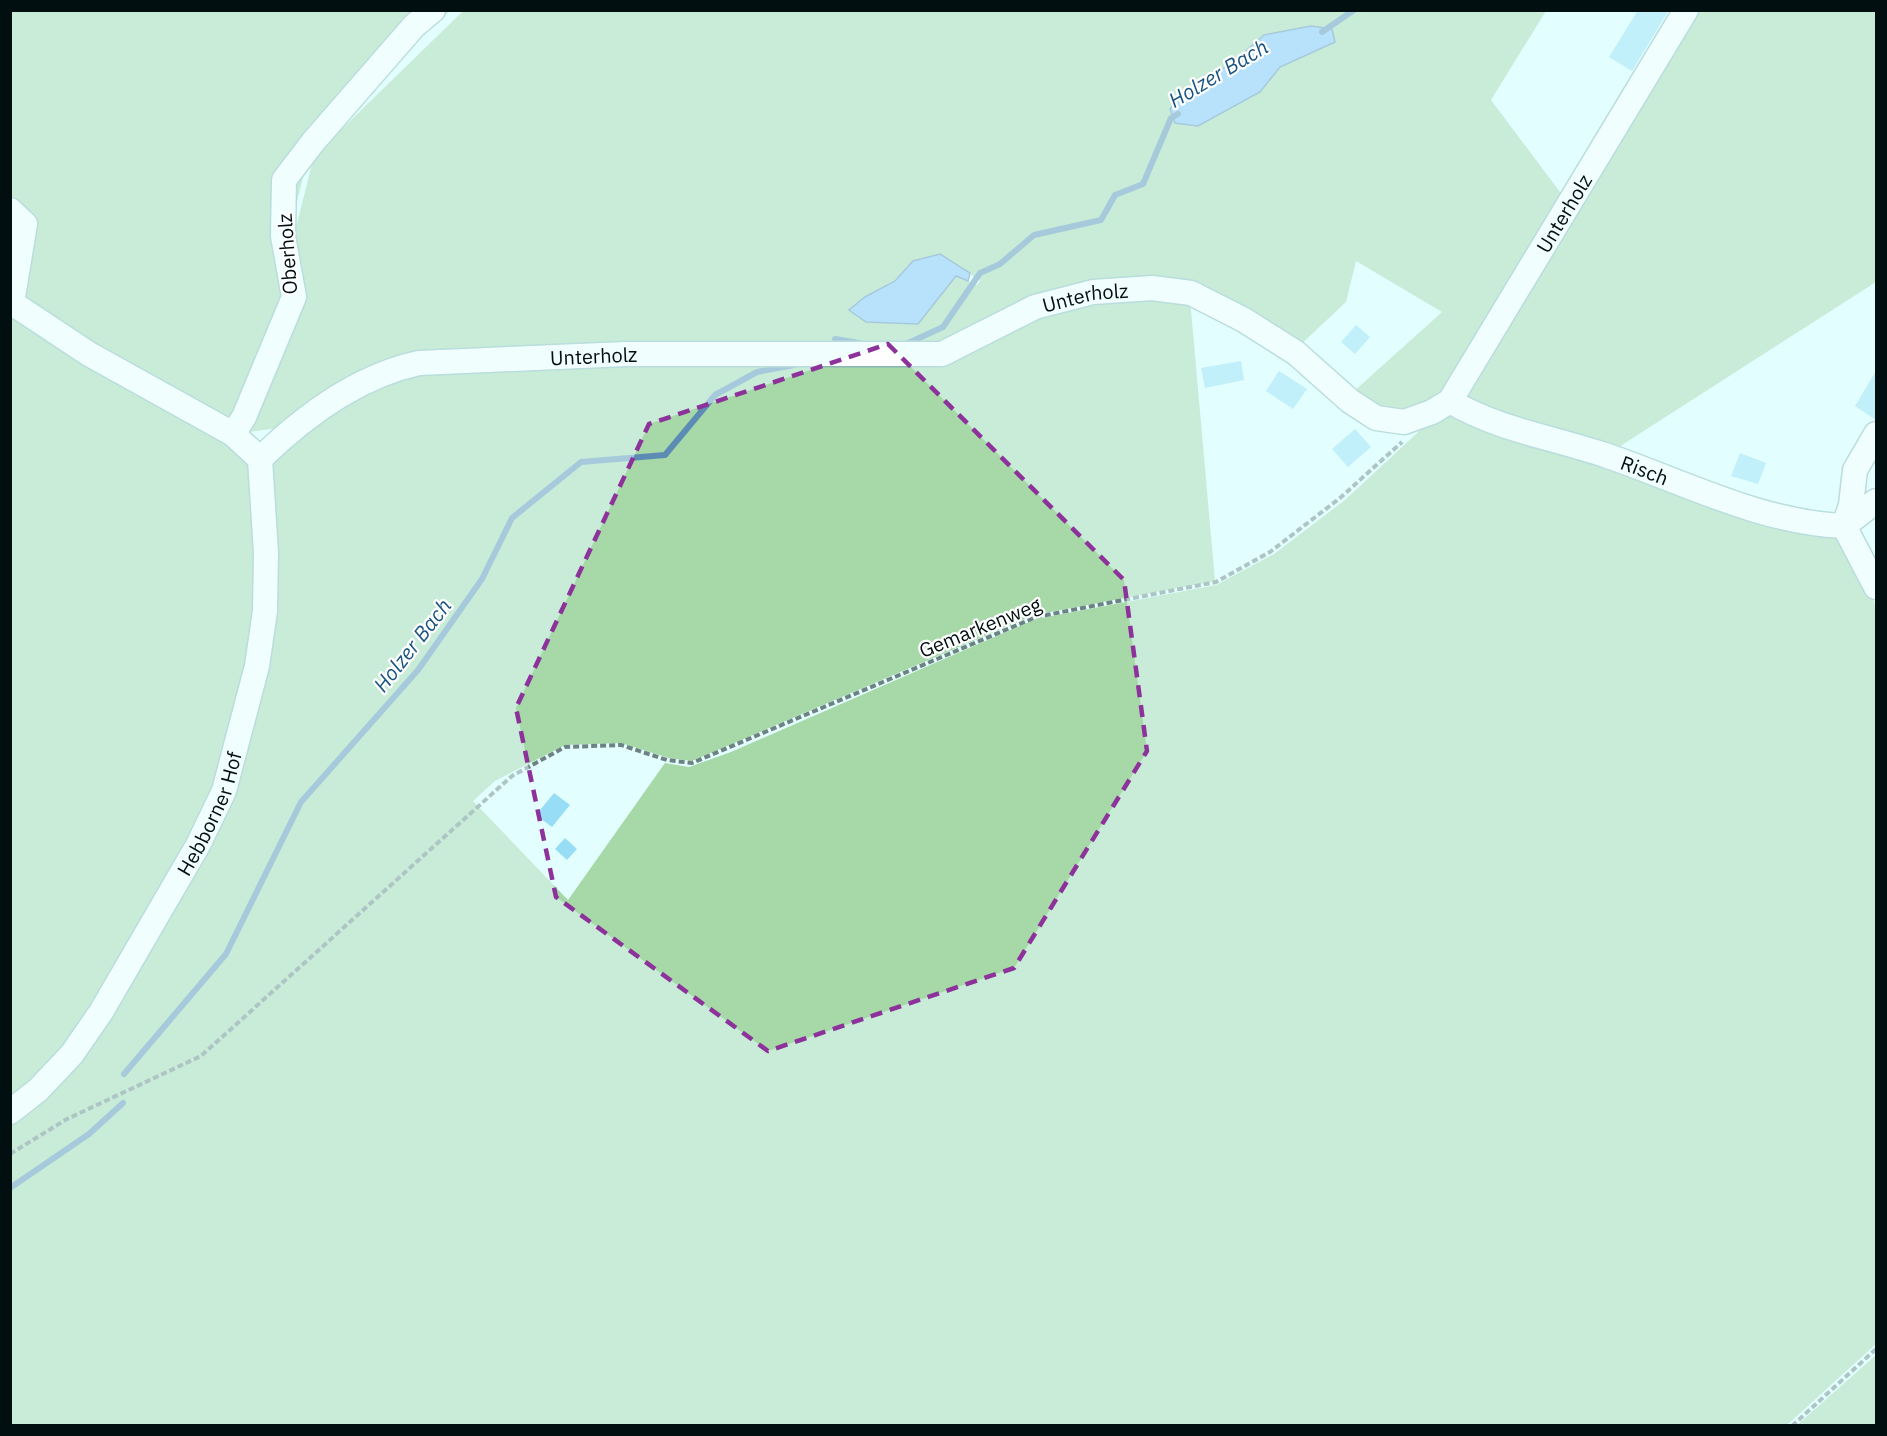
<svg xmlns="http://www.w3.org/2000/svg" width="1887" height="1436" viewBox="0 0 1887 1436" font-family="'IBM Plex Sans',sans-serif">
  <rect width="100%" height="100%" fill="#e3fefe"/>
  <path fill="#a6d8a8" fill-rule="evenodd" d="M10,11H450L400,57L308,157L288,238L294,316L229,420L14,301L26,223L11,207Z
    M463,11H1546L1491,100L1566,200L1446,394L1396,414L1352,393L1442,312L1356,261L1346,302L1297,348L1219,299L1091,290L941,352L903,351L924,340L901,351L439,357L287,427L249,432L248,428L300,317L293,239L314,156ZM1264,35L1334,42L1280,67L1260,92L1198,126L1187,90L1232,63ZM940,254L980,281L977,285L956,276L849,310L865,297Z
    M1691,11H1876V282L1611,452L1476,410L1465,398Z
    M1093,295L1190,299L1215,581L1034,615L692,761L669,758L621,743L565,745L495,781L473,801L568,900L665,763L689,767L731,752L1036,619L1216,585L1274,554L1345,500L1430,421L1444,415H1459L1838,534L1855,557L1876,607V1344L1787,1425L11,1426L10,309L244,454L251,467L260,523L243,739L270,471L273,462L299,430L416,369L941,357Z
    M1876,1355V1425H1797Z"/>
  <path fill="#83c2fb" stroke="#5c8cb4" stroke-width="1.5" d="M1311,26L1332,29L1335,42L1280,67L1260,92L1198,126L1175,123L1170,109L1187,90L1232,63L1264,35Z
    M940,254L970,273L968,281L956,276L918,324L866,322L849,310L865,297L895,281L913,261Z"/>
  <g fill="none" stroke-linecap="round" stroke-linejoin="round">
    <path stroke="#5c8cb4" stroke-width="6" d="M1322,32L1354,10
      M835,339L859,343
      M904,345L943,327L980,273L1000,264L1034,235L1101,220L1115,195L1143,184L1171,118L1178,114
      M124,1074L226,954L301,802L418,670L482,579L512,518L581,462L665,455L715,395L757,372L794,365
      M10,1188L89,1134L123,1103"/>
  </g>
  <path fill="#97ddf5" d="M1638,10H1669L1632,71L1609,57Z
    M1356,325L1370,337L1355,354L1341,342Z
    M1241,361L1244,380L1205,388L1201,368Z
    M1279,371L1307,389L1293,409L1266,391Z
    M1876,371V420L1855,406Z
    M1355,429L1371,447L1348,467L1332,449Z
    M1740,453L1766,463L1758,484L1731,476Z
    M554,793L570,805L552,827L536,815Z
    M565,838L577,849L567,860L555,849Z"/>
  <g fill="none" stroke-linecap="round" stroke-linejoin="round">
    <defs>
      <g id="minor">
        <path d="M10,210L25,224L12,303L89,354L233,434"/>
        <path id="s1" d="M1450,401C1496,429 1554,438 1605,455C1682,481 1761,523 1844,526L1876,501"/>
        <path d="M1876,434L1855,470L1851,505L1844,526L1876,587"/>
        <path id="s2" d="M260,459C305,415 358,376 419,363L626,354H942L1035,307L1093,292L1152,288L1191,293L1244,320L1296,353L1350,401L1376,418L1404,422L1432,412L1450,401L1686,10"/>
        <path d="M260,459L233,434L244,417L294,297L283,236L284,180L313,142L414,26L433,10"/>
        <path id="s3" d="M10,1112L38,1090L72,1054L101,1012L198,845L224,791L257,666L265,611L266,553L260,459"/>
      </g>
    </defs>
    <use href="#minor" stroke="#88b5b5" stroke-width="27"/>
    <path stroke="#6e8283" stroke-width="4" stroke-dasharray="6 3" stroke-linecap="butt" d="M10,1154L67,1119L201,1056L512,776L565,747L621,745L667,760L692,763L1036,617L1216,582L1270,552L1340,498L1402,442
      M1792,1426L1876,1349"/>
    <use href="#minor" stroke="#fff" stroke-width="24"/>
  </g>
  <path d="M0 0H1887V1436H0ZM888,344L1124,580L1147,751L1014,968L768,1051L556,897L516,708L649,424Z" fill="#e3fefe" fill-opacity=".55" fill-rule="evenodd"/>
  <path fill="none" stroke="#8d319b" stroke-width="4.5" stroke-dasharray="12 8" stroke-linejoin="round" d="M888,344L1124,580L1147,751L1014,968L768,1051L556,897L516,708L649,424Z"/>
  <g text-anchor="middle" dominant-baseline="central" stroke-width="4.5" stroke-linejoin="round" paint-order="stroke">
    <g font-size="20" fill="#010f10" stroke="#fff">
      <text stroke="none"><textPath href="#s2" startOffset="1497">Unterholz</textPath></text>
      <text transform="translate(287 254) rotate(-94)">Oberholz</text>
      <text stroke="none"><textPath href="#s2" startOffset="867">Unterholz</textPath></text>
      <text stroke="none"><textPath href="#s2" startOffset="363">Unterholz</textPath></text>
      <text stroke="none"><textPath href="#s1" startOffset="207">Risch</textPath></text>
      <text transform="translate(980 627) rotate(-22)">Gemarkenweg</text>
      <text stroke="none"><textPath href="#s3" startOffset="363">Hebborner Hof</textPath></text>
    </g>
    <g font-size="21" font-style="italic" fill="#1a5482" stroke="#fff">
      <text transform="translate(1218 73) rotate(-31)">Holzer Bach</text>
      <text transform="translate(412 645) rotate(-52)">Holzer Bach</text>
    </g>
  </g>
  <rect width="1887" height="1436" fill="none" stroke="#010f10" stroke-width="24"/>
</svg>
